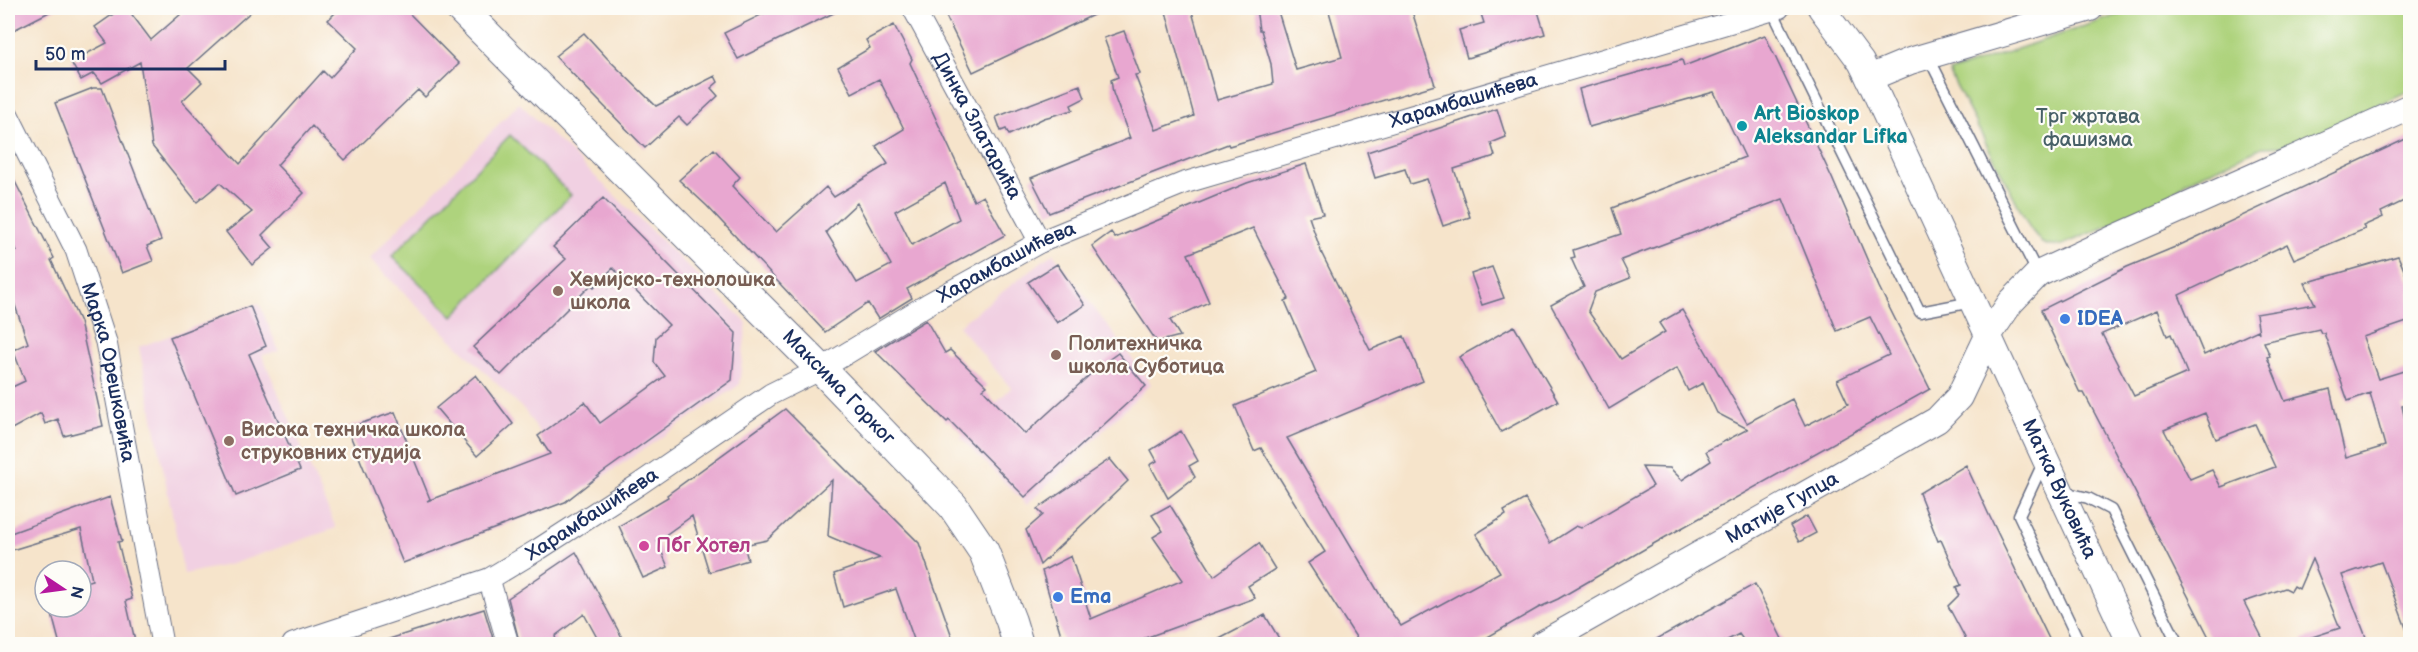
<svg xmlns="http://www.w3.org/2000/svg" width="2418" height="652" viewBox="0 0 2418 652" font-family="'Balsamiq Sans',sans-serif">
  <rect width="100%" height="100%" fill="#fdfcf7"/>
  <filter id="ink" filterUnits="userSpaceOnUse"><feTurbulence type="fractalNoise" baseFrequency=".0167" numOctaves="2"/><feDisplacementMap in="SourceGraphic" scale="12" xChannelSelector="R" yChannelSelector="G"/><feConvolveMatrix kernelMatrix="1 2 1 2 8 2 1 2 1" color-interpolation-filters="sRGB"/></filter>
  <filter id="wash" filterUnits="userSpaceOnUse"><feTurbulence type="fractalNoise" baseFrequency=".008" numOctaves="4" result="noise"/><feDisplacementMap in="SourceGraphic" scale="24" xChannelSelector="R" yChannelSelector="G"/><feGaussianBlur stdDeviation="1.35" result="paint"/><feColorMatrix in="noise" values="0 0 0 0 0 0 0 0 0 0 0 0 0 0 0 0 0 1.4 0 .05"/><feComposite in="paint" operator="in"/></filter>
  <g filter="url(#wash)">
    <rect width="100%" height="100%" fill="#f6e4cb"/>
    <path fill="#f1d0e2" d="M519,103L747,323L739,385L580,492L525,411L369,259Z
      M1053,253L1151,384L1027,505L960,437L1011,388L958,326Z
      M259,303L279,351L262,355L336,528L232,564L184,574L139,347Z"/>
    <path fill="#aed37d" stroke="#64816e" stroke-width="1.5" d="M2138,8H2410V90L2291,146L2262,147L2186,182L2164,200L2130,217L2062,245L2050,246L2042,243L2030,228L1949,72Z
      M510,135L571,195L453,316L392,256Z"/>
    <g id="blocks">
      <path fill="#e8a7d0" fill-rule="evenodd" d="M8,8H57L8,33Z
        M122,8H127L151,40L188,8H255L188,68L202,82L182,101L240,164L323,71L330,78L357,48L328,20L340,8H404L459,64L425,97L418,90L345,160L312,126L277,165L304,193L262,235L273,248L252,265L226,232L252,212L220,183L197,202L152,146L140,62L102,83L94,73L81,80L71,62L107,43L95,27Z
        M775,8H844L738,59L724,33Z
        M942,8H1108L973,72Z
        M1165,8H1191L1217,100L1273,84L1271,64L1261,30H1259L1256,8H1277L1296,70L1342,57L1328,8H1411L1435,85L1229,146L1228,144L1049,213L1031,178L1130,138L1113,93L1111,80L1118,77L1104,38L1124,31L1140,74L1135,75L1156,130L1194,116Z
        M1479,8H1537L1545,34L1467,58L1459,30L1484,23Z
        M894,25L912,59L910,63L974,201L983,196L1005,235L907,289L912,298L878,319L868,303L825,332L707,206L679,180L714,149L740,177L732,186L776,232L826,187L834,197L888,164L876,146L904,129L879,79L852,93L838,67L870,48L866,40ZM945,183L959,219L912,245L895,211ZM857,203L891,265L857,283L826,232Z
        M584,33L607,58L656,106L715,76L718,82L711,88L718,96L687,125L679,117L645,148L555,56Z
        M1765,35L1832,178L1879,287L1930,389L1655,543L1558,599L1538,608L1474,645H1361L1308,563L1325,552L1261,448L1254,451L1235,406L1316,372L1285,301L1289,299L1253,228L1188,254L1209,302L1170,320L1180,336L1157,342L1092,246L1111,232L1115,238L1247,183L1306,164L1323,214L1309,217L1322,254L1370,350L1404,336L1423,381L1287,438L1386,605L1401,626L1500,572L1476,534L1506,515L1504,511L1525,499L1550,543L1576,526L1581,528L1653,486L1642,467L1670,468L1682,480L1711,461L1706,451L1748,429L1717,413L1703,383L1688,391L1677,368L1609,409L1551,305L1584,287L1571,258L1575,257L1573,250L1621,234L1612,208L1745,157L1714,92L1589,127L1579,89L1682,60L1684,66ZM1783,199L1837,331L1870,317L1889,355L1837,380L1848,404L1805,426L1792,399L1747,423L1682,310L1659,323L1665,332L1621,359L1588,311L1595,292L1630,278L1621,260Z
        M1080,85L1085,98L1071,105L1073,110L1044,118L1009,135L1006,129L1001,131L996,117Z
        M93,88H102L161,240L147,246L153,261L122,273L55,103Z
        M1497,109L1506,137L1491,143L1495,156L1454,169L1470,217L1443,226L1427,179L1410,184L1405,169L1375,178L1367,152Z
        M2410,137V198L2381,212L2383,217L2363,226L2365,229L2294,259L2287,244L2179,295L2204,355L2258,330L2259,333L2256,314L2315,304L2305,283L2398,256L2410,284V321L2363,337L2378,379L2410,369V404L2402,406L2410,442V635L2409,636L2381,562L2342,575L2369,645H2304L2303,640L2340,628L2312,559L2299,589L2294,586L2291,591L2285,588L2244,602L2266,645H2213L2106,435L2084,393H2080L2041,310L2127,267L2180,245ZM2157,310L2167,336L2171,334L2187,373L2134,396L2102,334ZM2319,329L2321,333H2324L2348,401L2370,393L2385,446L2346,458L2330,389L2285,401L2267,357L2270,356L2264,342ZM2205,413L2216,439L2255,424L2275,467L2221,487L2212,470L2190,479L2164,430Z
        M8,168L54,258L51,260L80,322L103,426L64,436L58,419L45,424L41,413L8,431V389L25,381L13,350L28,343L8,285V255L17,251L8,231Z
        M603,198L736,333L732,380L602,473L565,502L403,563L347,428L395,412L430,499L427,501L550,454L538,436L585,402L600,423L665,376L654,362L656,337L669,325L613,268L594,287L591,285L501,375L473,347L566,259L553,247Z
        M1057,264L1085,305L1057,323L1028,282Z
        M1492,267L1504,298L1482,305L1471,274Z
        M250,306L266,346L249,354L300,470L236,496L170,337Z
        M926,320L945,353L950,350L987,386L983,389L1025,434L1096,369L1118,353L1146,386L1025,497L949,420L947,422L875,351Z
        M1514,326L1558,401L1501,432L1459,357Z
        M476,375L513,424L477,456L436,408Z
        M785,409L919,543L955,645H916L896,589L843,607L834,574L880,558L828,536L832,480L767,540L744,545L748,560L709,572L692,516L657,541L668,567L643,578L619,526L668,497L667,495Z
        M1181,431L1198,461L1189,466L1195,477L1168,498L1150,465L1157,461L1151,450Z
        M1110,459L1128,481L1040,565L1026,530L1043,515L1037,509Z
        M1966,465L1989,515L2052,645H1969L1948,606L1959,595L1956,587L1961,585L1941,540L1938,541L1919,493Z
        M110,497L122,541L118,542L132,599L126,601L136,645H60L50,607H81V583L92,580L81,529L12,550L8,534Z
        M1170,505L1214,576L1259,543L1275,569L1248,586L1255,598L1126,645H1064L1042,571L1071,556L1091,619L1183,580L1153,537L1163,531L1152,515Z
        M1807,516L1816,533L1799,542L1790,526Z
        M576,552L626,645H601L584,614L555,636L557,645H520L508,598Z
        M1755,584L1785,645H1747L1739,634L1718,645H1646Z
        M484,609L495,645H387L386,640Z
        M1265,615L1283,645H1208Z"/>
    </g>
  </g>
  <g filter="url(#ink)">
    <use href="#blocks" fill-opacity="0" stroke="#686e84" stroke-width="1.5"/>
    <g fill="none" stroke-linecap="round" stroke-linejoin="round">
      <defs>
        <path id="service" d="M1772,10L1920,312L1972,302
          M1928,56L2038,274
          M2044,461L2019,515L2080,644
          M2064,492L2088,498L2111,510L2178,644"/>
        <g id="minor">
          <path id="s1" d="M913,8L1040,242"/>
          <path id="s2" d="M8,115L76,250L106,342L162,644"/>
          <path d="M489,579L508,644"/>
          <path id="s3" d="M293,644L489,579L539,549L638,485L771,394L821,369L928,304L1040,242L1184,183L1779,8"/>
        </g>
        <g id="tertiary">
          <path id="s4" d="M1821,8L1861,62L1869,78L2131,644"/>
          <path d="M1869,78L1910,61L2090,8"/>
          <path id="s5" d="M1542,644L1937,420L1959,397L1988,336L2011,302L2038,274L2113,239L2410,107"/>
        </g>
        <g id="secondary">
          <path id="s6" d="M460,8L830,378L953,506L984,552L1011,621L1018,644"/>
        </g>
      </defs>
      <use href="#service" stroke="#686e84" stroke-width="13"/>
      <use href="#minor" stroke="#686e84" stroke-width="23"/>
      <use href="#tertiary" stroke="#686e84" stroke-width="28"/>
      <use href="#secondary" stroke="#686e84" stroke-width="32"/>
      <use href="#service" stroke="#fff" stroke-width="10"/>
      <use href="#minor" stroke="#fff" stroke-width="21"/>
      <use href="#tertiary" stroke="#fff" stroke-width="26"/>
      <use href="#secondary" stroke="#fff" stroke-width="30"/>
    </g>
  </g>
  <circle fill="#0f9aa8" stroke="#fdfcf7" stroke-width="2" cx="1742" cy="126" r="6"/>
  <g fill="#8d6e63" stroke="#fdfcf7" stroke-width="2">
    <circle cx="558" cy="291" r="6"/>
    <circle cx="1056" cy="355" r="6"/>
    <circle cx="229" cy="441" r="6"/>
  </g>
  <g fill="#3f7fe0" stroke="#fdfcf7" stroke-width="2">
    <circle cx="2065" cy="319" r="6"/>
    <circle cx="1058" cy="597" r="6"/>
  </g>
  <circle fill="#d1479c" stroke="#fdfcf7" stroke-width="2" cx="644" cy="546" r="6"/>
  <g text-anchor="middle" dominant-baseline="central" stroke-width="4.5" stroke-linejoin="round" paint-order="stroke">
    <g font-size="20" fill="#1b2f5e" stroke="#fdfcf7">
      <text stroke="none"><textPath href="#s3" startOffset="1300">Харамбашићева</textPath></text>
      <text stroke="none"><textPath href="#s1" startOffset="134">Динка Златарића</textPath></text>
      <text stroke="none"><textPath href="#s3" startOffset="814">Харамбашићева</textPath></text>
      <text stroke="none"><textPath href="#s2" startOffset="278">Марка Орешковића</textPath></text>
      <text stroke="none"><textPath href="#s6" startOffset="536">Максима Горког</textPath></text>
      <text stroke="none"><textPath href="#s4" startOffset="538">Матка Вуковића</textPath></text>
      <text stroke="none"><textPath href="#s5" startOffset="276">Матије Гупца</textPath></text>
      <text stroke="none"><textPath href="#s3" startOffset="328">Харамбашићева</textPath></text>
    </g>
    <g font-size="20" font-weight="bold" fill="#0d838f" stroke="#fdfcf7" text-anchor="start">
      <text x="1754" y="114">Art Bioskop<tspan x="1754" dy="23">Aleksandar Lifka</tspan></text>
    </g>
    <g font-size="20" fill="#476067" stroke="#fdfcf7">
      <text x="2088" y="117">Трг жртава<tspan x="2088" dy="23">фашизма</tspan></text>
    </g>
    <g font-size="20" font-weight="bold" fill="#785e54" stroke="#fdfcf7" text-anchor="start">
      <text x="570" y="280">Хемијско-технолошка<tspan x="570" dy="23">школа</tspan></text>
      <text x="1068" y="344">Политехничка<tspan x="1068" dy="23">школа Суботица</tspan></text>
      <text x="241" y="430">Висока техничка школа<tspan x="241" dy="23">струковних студија</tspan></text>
    </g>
    <g font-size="20" font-weight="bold" fill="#366cbe" stroke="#fdfcf7" text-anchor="start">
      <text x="2077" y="319">IDEA</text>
      <text x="1070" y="597">Ema</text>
    </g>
    <g font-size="20" font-weight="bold" fill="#b23c85" stroke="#fdfcf7" text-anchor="start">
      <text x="656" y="546">Пбг Хотел</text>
    </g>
  </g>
  <rect width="2418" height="652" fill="none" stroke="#fdfcf7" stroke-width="30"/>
  <g transform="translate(63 589) rotate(103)"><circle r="28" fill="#fdfcf7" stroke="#a3aaba" stroke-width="1.5"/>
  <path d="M0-4.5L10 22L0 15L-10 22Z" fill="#b5179e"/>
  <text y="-9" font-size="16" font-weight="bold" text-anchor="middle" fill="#1b2f5e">N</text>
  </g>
  <path d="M36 60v9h189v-9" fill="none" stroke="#1b2f5e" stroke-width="3"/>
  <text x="45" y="60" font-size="18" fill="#1b2f5e" stroke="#fdfcf7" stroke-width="4.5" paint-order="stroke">50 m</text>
</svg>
